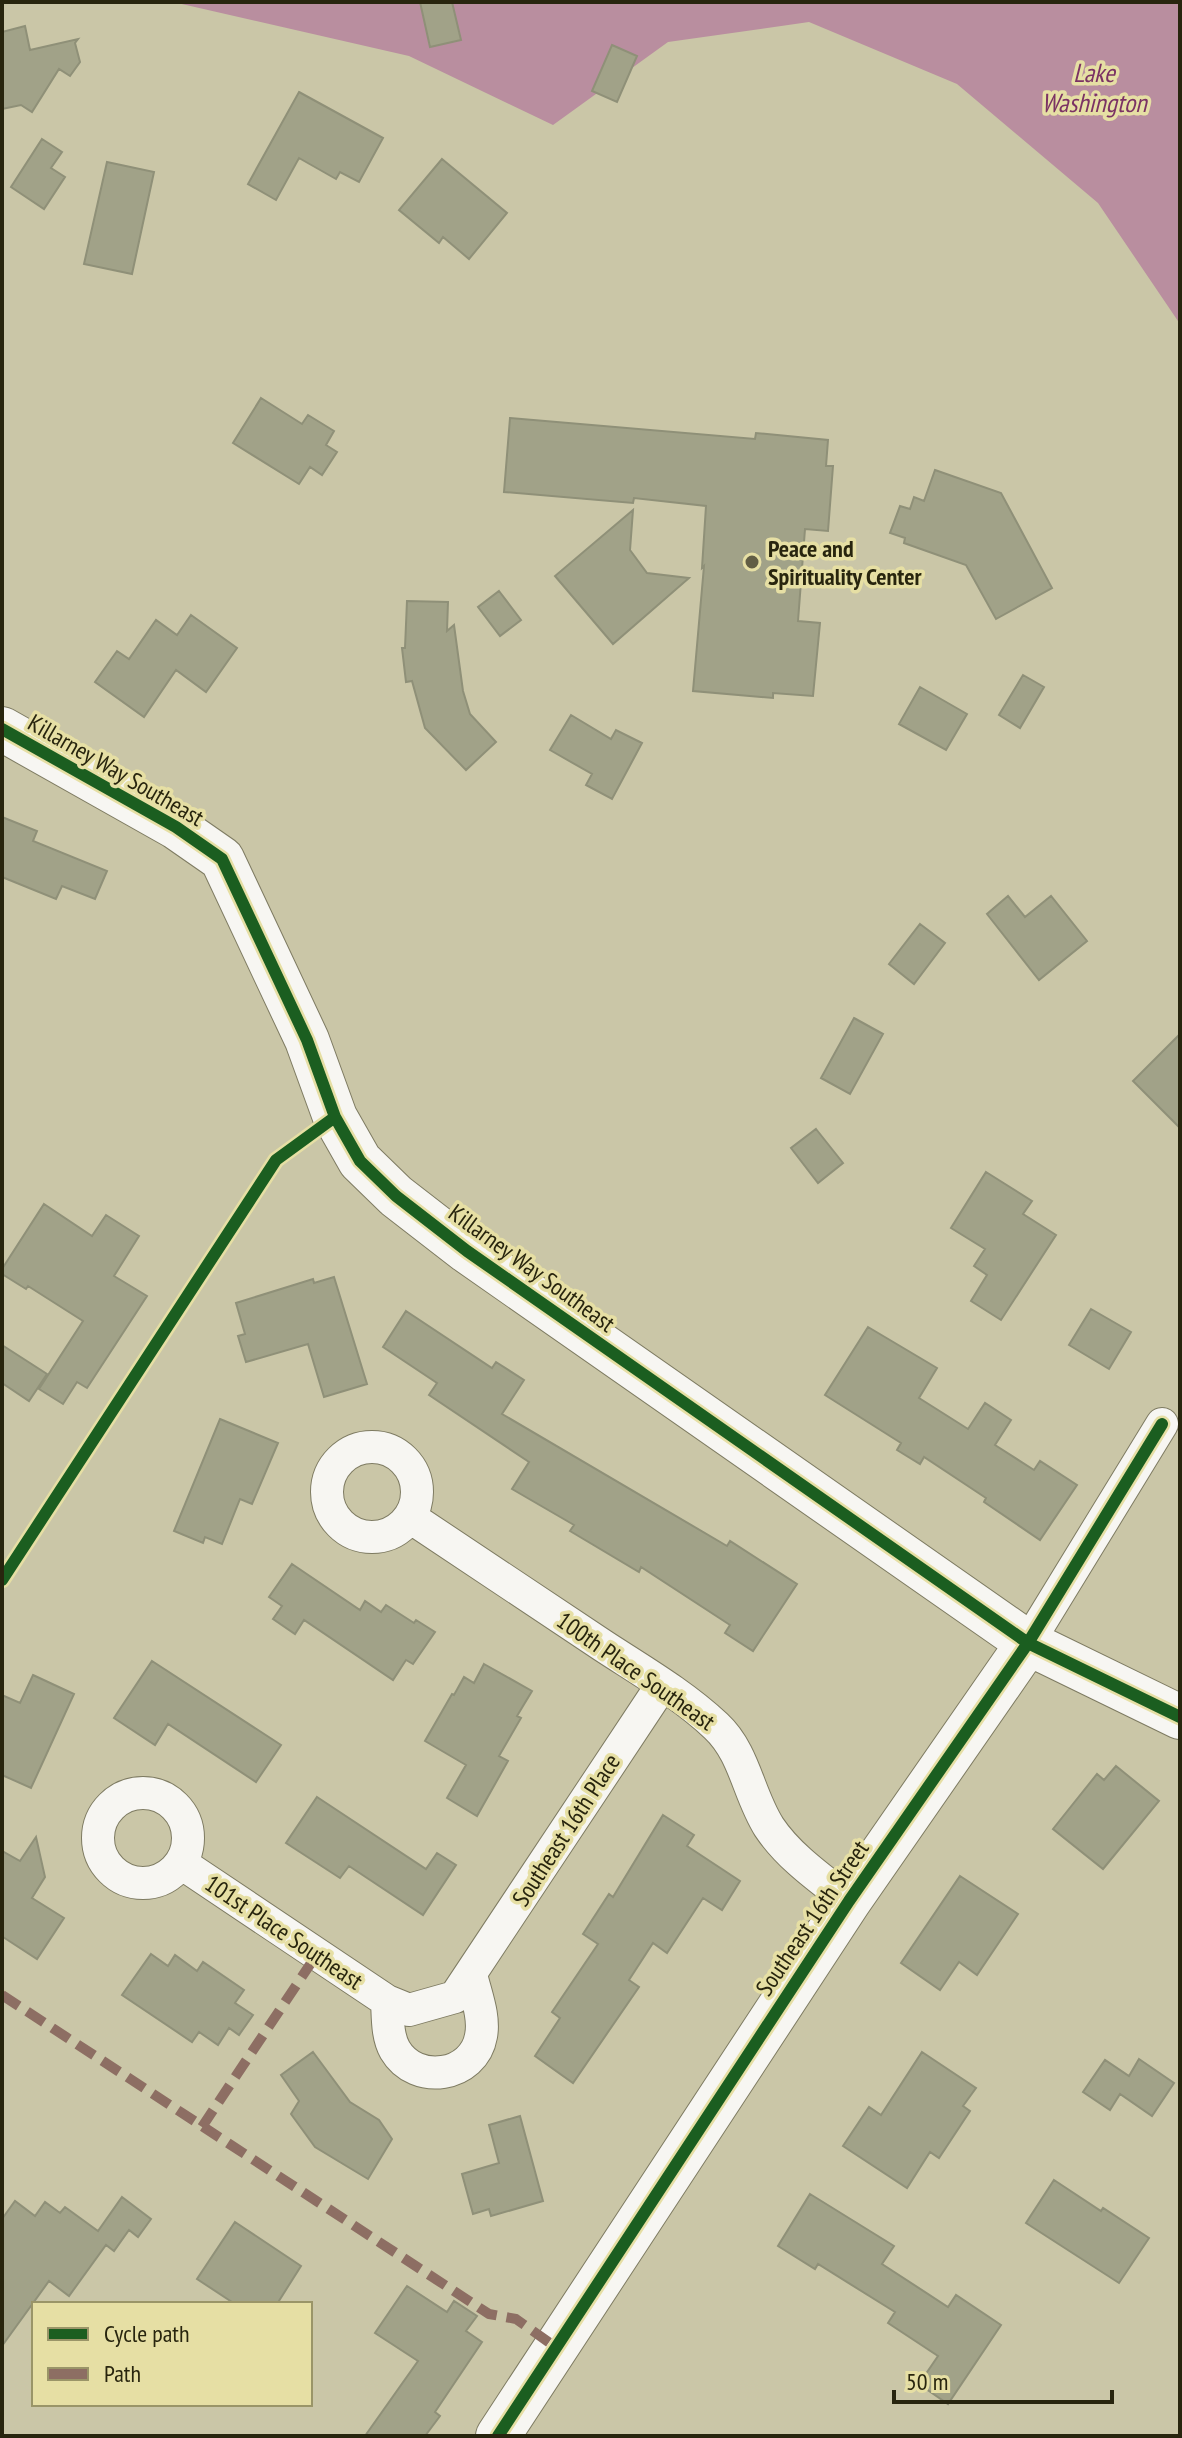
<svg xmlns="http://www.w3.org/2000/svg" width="1182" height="2438" viewBox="0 0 1182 2438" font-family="'PT Sans Narrow',sans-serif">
  <rect width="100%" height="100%" fill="#cac6a7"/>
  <path fill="#b98e9f" d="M173,2H1180V324L1098,203L957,84L809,22L668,42L553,125L409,56Z"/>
  <path fill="#a1a288" stroke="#8f9078" stroke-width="2" d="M420,2H452L461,40L430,47Z
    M25,26L30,50L78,39L75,43L80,62L70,76L59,69L32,112L21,105L2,109V32Z
    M612,45L637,56L617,102L592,91Z
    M299,92L383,138L359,182L340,172L336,179L299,158L276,200L248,184Z
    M42,139L62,152L51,168L65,177L44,209L11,187Z
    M442,159L507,213L469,259L443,237L439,243L399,210Z
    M107,162L154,172L132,274L84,264Z
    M261,398L302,424L308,415L334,431L326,445L337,452L322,475L310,467L299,484L233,443Z
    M510,418L755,439L756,433L828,440L826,466H833L828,531L805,529L798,621L820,623L813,696L773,693V698L693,691L704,566L702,568L706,506L634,498L633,503L504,492Z
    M935,470L1001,493L1052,588L996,619L966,565L904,543L905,538L890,533L900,506L910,509L914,497L924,501Z
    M633,510L630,550L647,573L689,578L613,644L555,576Z
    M499,591L521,620L500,636L478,607Z
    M407,601L448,602L447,631L454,625L463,691L470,714L496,742L466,770L425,728L412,681L406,682L402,648H405Z
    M191,615L237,648L206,692L176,670L144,717L95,682L117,651L129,659L156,620L177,635Z
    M1023,675L1044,687L1020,728L999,715Z
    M920,687L967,714L946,750L899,724Z
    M571,715L611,739L616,730L642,743L612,799L586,785L592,774L550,750Z
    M2,817L37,831L33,841L107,871L95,899L62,886L56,899L2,877Z
    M1008,896L1025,917L1051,896L1087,941L1039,980L987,914Z
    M920,924L945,943L914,984L889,964Z
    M854,1018L883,1034L850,1094L821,1078Z
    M1180,1034V1128L1133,1081Z
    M816,1129L843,1163L818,1183L791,1148Z
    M986,1172L1032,1201L1023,1214L1056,1235L1001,1320L971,1301L987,1275L974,1266L985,1249L951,1228Z
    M44,1204L92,1236L106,1215L139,1236L114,1276L147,1296L87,1388L77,1382L63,1404L39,1389L83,1321L28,1286L26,1289L2,1274V1269Z
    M334,1277L367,1384L324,1397L308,1344L246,1362L238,1336L245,1334L236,1303L313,1279L314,1283Z
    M1091,1309L1131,1332L1109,1369L1069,1345Z
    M406,1311L492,1368L496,1362L524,1380L502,1414L727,1546L730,1541L797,1584L753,1651L725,1633L730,1625L641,1567L639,1572L570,1531L574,1525L512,1489L529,1462L429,1395L437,1383L383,1347Z
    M868,1327L937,1368L919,1398L968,1429L985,1403L1011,1420L995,1445L1034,1470L1040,1461L1077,1485L1040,1540L984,1502L986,1498L924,1457L920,1464L897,1450L901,1443L825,1395Z
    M2,1345L47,1374L29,1401L2,1383Z
    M220,1419L278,1443L252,1504L240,1499L222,1544L205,1537L203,1543L174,1531Z
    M292,1564L360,1610L365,1601L381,1612L386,1605L414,1623L416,1620L435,1632L413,1664L406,1660L393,1680L304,1620L295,1634L273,1619L282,1606L269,1597Z
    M152,1661L281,1745L256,1782L168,1724L155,1745L114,1718Z
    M484,1664L532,1691L517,1716L521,1718L499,1756L508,1761L477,1816L447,1798L466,1765L425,1741L452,1694L454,1695L464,1677L474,1683Z
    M33,1675L74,1694L31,1788L2,1775V1695L20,1703Z
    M1116,1766L1159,1801L1103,1869L1053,1829L1097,1774L1104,1780Z
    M317,1797L426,1869L437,1853L456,1865L423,1915L349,1866L340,1878L286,1843Z
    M663,1815L694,1835L687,1846L740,1881L722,1910L703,1898L667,1953L653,1943L629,1980L639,1987L573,2083L535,2056L560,2018L552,2012L598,1944L583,1934L609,1894L613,1897Z
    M36,1837L45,1877L32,1898L64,1918L37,1959L3,1937L2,1931V1851L20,1861Z
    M960,1876L1018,1914L977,1975L959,1962L940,1990L901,1963Z
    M151,1954L168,1966L175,1955L197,1971L203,1962L244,1990L235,2003L253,2015L239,2035L229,2028L218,2045L199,2032L192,2042L122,1995Z
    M313,2052L350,2102L379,2120L392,2139L368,2179L315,2147L291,2114L299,2101L281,2075Z
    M922,2052L976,2088L963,2106L970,2111L939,2158L930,2152L907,2188L843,2146L869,2107L881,2115Z
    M1139,2059L1174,2083L1152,2116L1120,2094L1110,2110L1083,2092L1105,2060L1129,2076Z
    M520,2116L543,2201L491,2216L489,2209L473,2214L462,2174L499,2163L489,2125Z
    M1054,2180L1101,2211L1103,2208L1149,2238L1119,2283L1026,2223Z
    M810,2194L894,2246L882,2264L948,2307L956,2295L1001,2325L948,2404L919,2384L938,2356L888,2323L895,2312L818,2264L815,2269L778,2246Z
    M122,2197L151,2219L138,2237L129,2230L114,2251L106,2245L69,2296L49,2281L2,2346V2219L15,2201L35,2216L45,2202L60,2213L65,2207L98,2231Z
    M235,2222L301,2266L277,2304H235L197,2279Z
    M407,2286L447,2312L454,2301L477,2316L466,2331L482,2342L435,2412L440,2416L425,2436H365L418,2361L375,2333Z"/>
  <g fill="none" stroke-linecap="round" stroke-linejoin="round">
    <defs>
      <path id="street" d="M327 1492a45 45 0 1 1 90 0a45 45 0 1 1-90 0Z
        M410,1517C474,1560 538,1603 602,1645C640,1670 682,1694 716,1726C745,1753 748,1794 769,1827C789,1857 821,1879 849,1901
        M1028,1643L1162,1424
        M98 1838a45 45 0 1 1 90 0a45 45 0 1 1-90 0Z
        M181,1863L387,2001L409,2010L455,1997L662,1685
        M387,2001C388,2018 387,2036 395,2050C416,2086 474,2077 481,2036C485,2016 475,1993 471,1974"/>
      <path id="secondary" d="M2,729L176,827L222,859L307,1040L335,1117L360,1161L396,1196L467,1251L1028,1643L1180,1717
        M498,2436L849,1901L1028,1643"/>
    </defs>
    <use href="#street" stroke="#7e7b62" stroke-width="34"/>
    <use href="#secondary" stroke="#7e7b62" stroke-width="46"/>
    <use href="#street" stroke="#f7f6f2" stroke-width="32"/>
    <use href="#secondary" stroke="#f7f6f2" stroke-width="44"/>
    <path stroke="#8d6e63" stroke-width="10" stroke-dasharray="20 10" stroke-linecap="butt" d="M2,1995L489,2314L516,2319L557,2348
      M202,2127L317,1954"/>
    <defs>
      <path id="cycleway" d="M2,729L176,827L222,859L307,1040L335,1117L360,1161L396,1196L467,1251L1028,1643L1180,1717
        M2,1580L276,1160L335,1117
        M498,2436L849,1901L1028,1643L1162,1424"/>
    </defs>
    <use href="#cycleway" stroke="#e6dfa4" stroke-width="17"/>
    <use href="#cycleway" stroke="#1b5e20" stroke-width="12"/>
  </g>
  <circle fill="#615d44" stroke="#e6dfa4" stroke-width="3" cx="752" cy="562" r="8"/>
  <g text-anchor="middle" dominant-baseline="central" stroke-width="7" stroke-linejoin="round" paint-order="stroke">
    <g font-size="24" font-weight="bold" fill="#28250e" stroke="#e6dfa4" text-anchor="start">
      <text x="768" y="548">Peace and<tspan x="768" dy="28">Spirituality Center</tspan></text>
    </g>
    <g font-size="24" fill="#28250e" stroke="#e6dfa4">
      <text transform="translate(116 770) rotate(30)">Killarney Way Southeast</text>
      <text transform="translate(532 1268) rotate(36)">Killarney Way Southeast</text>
      <text transform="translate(636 1671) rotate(35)">100th Place Southeast</text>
      <text transform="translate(566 1830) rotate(-57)">Southeast 16th Place</text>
      <text transform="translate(812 1918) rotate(-56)">Southeast 16th Street</text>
      <text transform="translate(284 1932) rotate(34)">101st Place Southeast</text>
    </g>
    <g font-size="26" font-style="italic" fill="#7b3264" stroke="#e6dfa4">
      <text x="1094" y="72">Lake<tspan x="1094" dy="30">Washington</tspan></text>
    </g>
  </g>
  <rect width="1182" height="2438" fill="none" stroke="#28250e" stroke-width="8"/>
  <rect x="32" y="2302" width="280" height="104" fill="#e6dfa4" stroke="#9a9568" stroke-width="2"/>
  <rect x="48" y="2328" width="40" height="12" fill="#1b5e20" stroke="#9a9568" stroke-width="2"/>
  <text x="104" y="2342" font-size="24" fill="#28250e">Cycle path</text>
  <rect x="48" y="2368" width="40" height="12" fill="#8d6e63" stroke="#9a9568" stroke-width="2"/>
  <text x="104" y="2382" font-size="24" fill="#28250e">Path</text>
  <path d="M894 2390v12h218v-12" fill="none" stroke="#28250e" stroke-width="4"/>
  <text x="906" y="2390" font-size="24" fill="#28250e" stroke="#e6dfa4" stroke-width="6" paint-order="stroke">50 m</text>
</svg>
